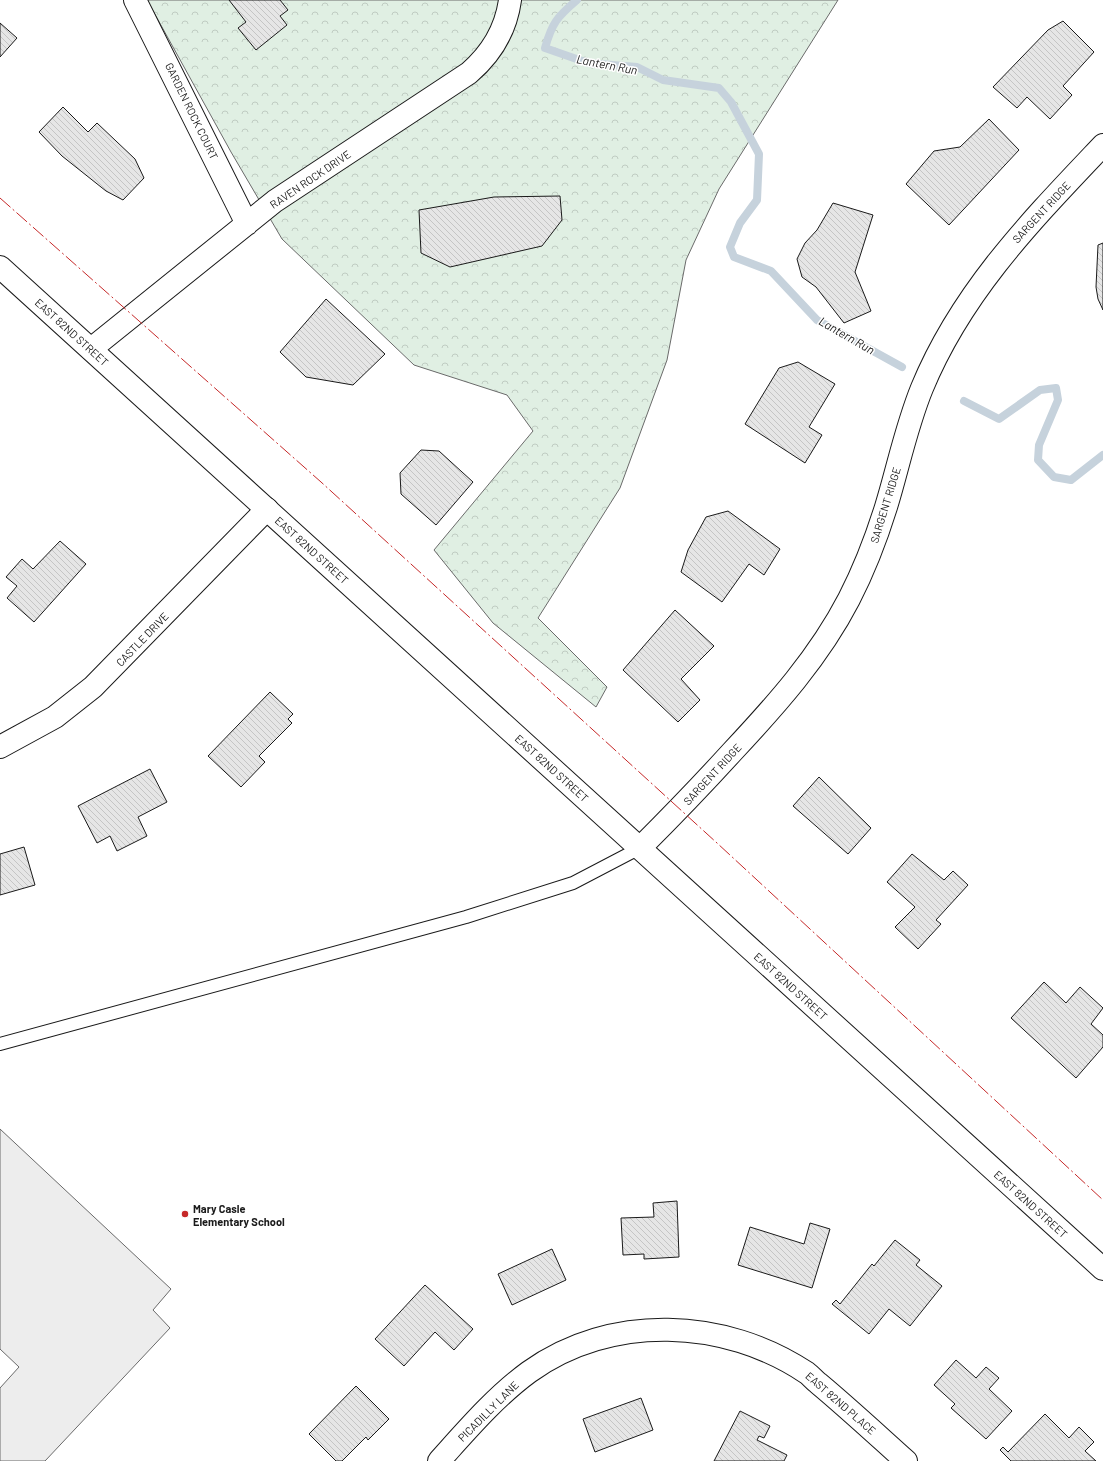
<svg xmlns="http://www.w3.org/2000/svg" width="1103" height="1461" viewBox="0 0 1103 1461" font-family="Barlow,sans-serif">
  <defs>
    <pattern id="forest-crowns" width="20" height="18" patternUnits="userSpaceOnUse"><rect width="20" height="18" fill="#e0efe3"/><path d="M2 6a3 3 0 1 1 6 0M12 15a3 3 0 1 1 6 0" fill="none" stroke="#c0ccc2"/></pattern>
    <pattern id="building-back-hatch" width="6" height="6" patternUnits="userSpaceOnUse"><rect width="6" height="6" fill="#e6e6e6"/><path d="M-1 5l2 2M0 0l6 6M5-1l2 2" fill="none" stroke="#c5c5c5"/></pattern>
  </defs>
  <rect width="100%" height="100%" fill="#fff"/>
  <path fill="url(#forest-crowns)" stroke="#6a6a6a" d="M147,0H838L719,189L686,260L667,360L620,488L538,618L607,687L596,707L493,623L434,550L533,431L507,395L414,365L282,239L231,152Z"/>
  <path fill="#ededed" stroke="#6a6a6a" d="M0,1129L171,1289L153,1310L170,1328L45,1461H0V1388L19,1367L0,1349Z"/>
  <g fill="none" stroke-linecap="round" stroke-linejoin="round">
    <path stroke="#c6d2dc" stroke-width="8" d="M577,0C557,17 552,23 545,48L588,63L637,67L663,80L719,88L731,102L759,154L757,200L740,223L730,247L734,257L771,271L817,320L902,367
      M964,401L999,419L1040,390L1056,388L1058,400L1039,445L1038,460L1054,477L1071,480L1103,455"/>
  </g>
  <path fill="url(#building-back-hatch)" stroke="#1a1a1a" d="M229,0H280L288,10L280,16L287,25L256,50L238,28L246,22Z
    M1063,21L1094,52L1063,86L1072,95L1050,119L1027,97L1017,108L993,87L1048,30Z
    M0,23L17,38L0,57Z
    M63,107L88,132L97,123L135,159L144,178L123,200L106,191L62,156L39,132Z
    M989,119L1019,150L949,225L906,184L934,151L960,147Z
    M560,196L562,220L542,246L450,267L421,253L419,210L494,197Z
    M833,203L873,215L855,272L871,311L844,323L816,287L802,277L797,259L805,243L817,230Z
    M1103,243V310L1098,299L1096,287L1098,245Z
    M326,299L385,354L353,385L306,377L280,352Z
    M798,362L835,384L809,427L822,435L805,463L745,424L779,368Z
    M421,450L439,451L473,482L436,525L401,494L400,473Z
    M728,511L780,549L764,575L749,564L722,602L681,572L688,550L706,517Z
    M60,541L86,564L34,622L7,598L17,586L6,577L22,559L33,569Z
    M675,610L714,646L681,679L700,700L678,722L623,670Z
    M270,692L293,714L288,719L292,723L259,756L265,762L241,787L208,756Z
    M150,769L167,802L138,817L147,836L117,851L110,836L97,843L78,806Z
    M819,777L871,828L848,854L793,806Z
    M24,847L35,885L0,895V854Z
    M912,854L944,880L953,871L968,885L936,920L941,924L918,949L895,927L915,907L887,882Z
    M1044,982L1066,1003L1080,987L1103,1008L1091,1024L1103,1035V1047L1076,1078L1011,1018Z
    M677,1201L679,1257L644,1259V1254L623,1255L621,1218L654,1217L653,1203Z
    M810,1223L830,1229L812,1288L738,1265L750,1227L804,1244Z
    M895,1240L920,1260L916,1265L942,1286L910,1326L889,1309L869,1334L832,1304L836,1300L840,1304L872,1264L874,1266Z
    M552,1249L566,1280L512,1305L498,1274Z
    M425,1285L473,1329L454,1350L435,1332L404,1366L375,1339Z
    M956,1360L976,1378L986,1367L999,1378L989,1389L1012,1411L986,1439L951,1408L955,1404L934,1385Z
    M356,1386L389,1419L368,1440L366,1437L342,1461H336L309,1434Z
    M641,1398L653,1430L595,1452L583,1419Z
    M740,1411L770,1426L764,1438L759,1436L757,1440L787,1455L784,1461H714Z
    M1045,1414L1069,1438L1079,1427L1094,1442L1085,1451L1096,1461H1011L1000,1450L1003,1447L1008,1452Z"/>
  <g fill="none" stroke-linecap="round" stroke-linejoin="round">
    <defs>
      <path id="lane" d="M0,1044L466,917L573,883L640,848"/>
      <path id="street" d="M135,0L247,224
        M91,349L275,201L469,73C491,54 506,29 510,0
        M0,747L55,717L93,687L267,509
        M640,848C671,817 702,785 732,752C776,705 819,657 849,599C864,570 876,539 886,507C898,468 906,427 922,388C962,291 1032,220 1103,145
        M439,1461C467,1430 495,1397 529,1372C611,1313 725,1318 807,1373C811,1376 814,1380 818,1383C848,1408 877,1435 906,1461"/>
      <path id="primary" d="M0,267L1103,1269"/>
    </defs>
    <use href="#lane" stroke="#1a1a1a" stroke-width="14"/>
    <use href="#street" stroke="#1a1a1a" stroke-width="24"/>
    <use href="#primary" stroke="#1a1a1a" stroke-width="24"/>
    <use href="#lane" stroke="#fff" stroke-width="12"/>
    <use href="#street" stroke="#fff" stroke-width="22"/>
    <use href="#primary" stroke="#fff" stroke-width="22"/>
    <path stroke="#c62828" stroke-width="1" stroke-dasharray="14 3 2 3" stroke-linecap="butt" d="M0,198L321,482L717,843L1103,1200"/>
  </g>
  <circle fill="#c62828" stroke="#fff" stroke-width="1.5" cx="185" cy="1214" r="4"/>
  <g text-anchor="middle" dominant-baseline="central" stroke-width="3" stroke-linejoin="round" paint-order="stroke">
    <g font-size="11" fill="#1a1a1a" stroke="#fff">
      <text transform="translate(192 111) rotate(64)">GARDEN ROCK COURT</text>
      <text transform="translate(310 179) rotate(-34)">RAVEN ROCK DRIVE</text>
      <text transform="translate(1041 212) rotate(-47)">SARGENT RIDGE</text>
      <text transform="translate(72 332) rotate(42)">EAST 82ND STREET</text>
      <text transform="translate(885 505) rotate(-73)">SARGENT RIDGE</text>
      <text transform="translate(312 550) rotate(42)">EAST 82ND STREET</text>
      <text transform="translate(142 639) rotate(-46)">CASTLE DRIVE</text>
      <text transform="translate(552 768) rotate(42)">EAST 82ND STREET</text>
      <text transform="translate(712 774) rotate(-47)">SARGENT RIDGE</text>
      <text transform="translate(791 986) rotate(42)">EAST 82ND STREET</text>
      <text transform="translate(1031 1204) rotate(42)">EAST 82ND STREET</text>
      <text transform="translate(841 1403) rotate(41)">EAST 82ND PLACE</text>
      <text transform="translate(488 1411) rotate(-45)">PICADILLY LANE</text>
    </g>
    <g font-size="11" font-weight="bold" fill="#1a1a1a" stroke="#fff" text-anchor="start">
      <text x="193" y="1208">Mary Casle<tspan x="193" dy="13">Elementary School</tspan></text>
    </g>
    <g font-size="12" font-style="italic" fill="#1a1a1a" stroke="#fff">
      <text transform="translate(607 64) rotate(11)">Lantern Run</text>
      <text transform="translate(847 335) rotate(30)">Lantern Run</text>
    </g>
  </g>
</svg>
